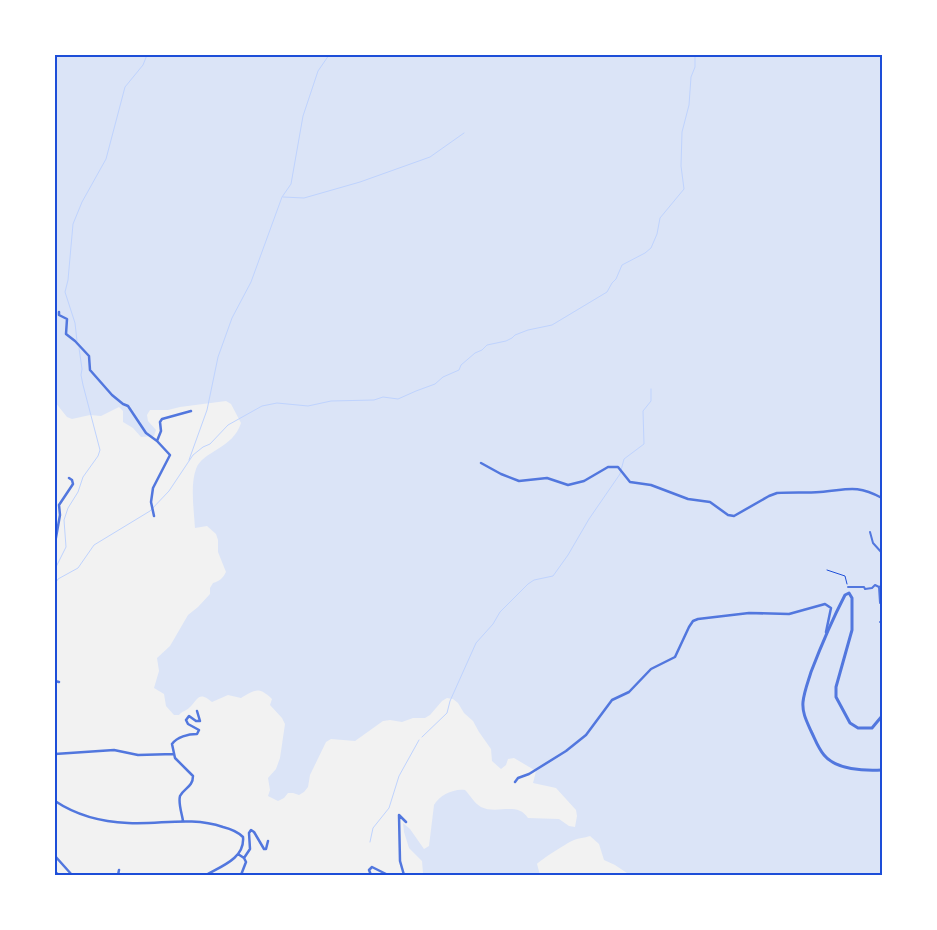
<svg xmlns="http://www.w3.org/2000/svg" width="937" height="930" viewBox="0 0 937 930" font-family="Georgia,serif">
  <rect width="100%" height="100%" fill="#f2f2f2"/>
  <path fill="#dbe4f7" d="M55,55H882V875H630L615,865L604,860L599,844L590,836C584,838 579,838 574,840C570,841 539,861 537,864L540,875H424L423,873L422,861L409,848L404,832L403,823L410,829L424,849L429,846L434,805C439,795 455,788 465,790C471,796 474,803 481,807C497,815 517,801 528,818L559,819L569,826L575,827L577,816L576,810L556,788L533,783L536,771L514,758L508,759L506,765L501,769L492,761L491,749L479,732L473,721L464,713L458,703L453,699L447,698L442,701L430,715L425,718H413L402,722L390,720L383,721L355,741L331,739L326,742L310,775L308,787L304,792L299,795L293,793H288L284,798L278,801L268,796L270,790L268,778L276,769L280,758L285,724L282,718L270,705L272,699C259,687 256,689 241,698L228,695L212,702C198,690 198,700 189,708C186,711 182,711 179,715H174L166,706L164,694L154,688L159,671L157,658L170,646L188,615L198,607L210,594V588L213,583C220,581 223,578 226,572L218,552V540L216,534L207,526L195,528C194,511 190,485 196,469C202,451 233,449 241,423L231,404L226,401L180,407L168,410H150L147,415L148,421L156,430L154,436L141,437L133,428L123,422V411L119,407L101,416L90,415L72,419L67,417L55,402Z"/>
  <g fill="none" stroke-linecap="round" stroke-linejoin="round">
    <path stroke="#bfd3fe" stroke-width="1" d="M283,197L304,198L360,182L430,157L464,133
      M77,341L75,323L65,292L68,280L73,224L82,202L106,159L125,87L143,65L147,55
      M189,460L207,410L218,357L232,318L251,282L282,197L291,184L303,116L318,71L329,55
      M55,569L66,547L64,520L68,508L78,492L83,477L98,456L100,450L83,385L81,375L82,369L79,348
      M55,584L58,579L78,568L94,545L150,511L169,491L193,455L203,447L210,444L228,425L262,406L277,403L308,406L331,401L374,400L383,397L398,399L416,391L435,384L443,377L459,370L461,365L475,353L482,350L487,345L506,341L512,338L515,335L528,330L552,325L607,292L612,283L616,279L622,265L645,253L651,248L657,234L660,218L684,189L681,166L682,132L689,105L691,77L695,67V55
      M422,737L447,713L450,701L476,643L493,624L500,612L528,584L534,580L553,576L568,555L589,519L620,474L624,459L644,444L643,411L651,401V389
      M370,842L373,828L389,808L399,776L419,740"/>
    <path stroke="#1d4ed8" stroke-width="1" d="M827,570L845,576L847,584"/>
    <path stroke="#5277de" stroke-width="2" d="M870,532L873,543L882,553
      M848,587H864L865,589L872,588L875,585L879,587L882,586
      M879,587L880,603H882
      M880,622H882"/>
    <path stroke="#5277de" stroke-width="2.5" d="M59,312V315L67,319L66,334L75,341L89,356L90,370L112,395L123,404L128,406L146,433L157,441
      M481,463L501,474L519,481L547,478L568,485L584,481L608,467H618L630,482L651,485L688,499L710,502L728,515L734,516L769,496L777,493C791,492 806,493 820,492C848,490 855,484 882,498
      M154,516L151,502L153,488L170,455L157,441L161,431L160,422L162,419L191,411
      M55,543L60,515L59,505L73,484L72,480L69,478
      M55,681L59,682
      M55,754L114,750L138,755L174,754
      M515,782L518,778L529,774L566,751L586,735L612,700L629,692L651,669L675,657L689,627L693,621L698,619L749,613L789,614L825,604L831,608L826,632
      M55,801C76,815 103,822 128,823C160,825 190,816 223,827C231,829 237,831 243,837C245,858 222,866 206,875
      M183,821C182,814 178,803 180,796C184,788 193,787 193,776L175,758L172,744C177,737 188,734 197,734L199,730L188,724L186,720L189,716L196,721H200L197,711
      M238,854L244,858L250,849L249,833L251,830L254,832L264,849H266L268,841
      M55,856L72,875
      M55,872L59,875
      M118,875L119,870
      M241,875L246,862L244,858
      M371,875L369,870L372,867L388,875
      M404,875L400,861L399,815L406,822"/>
    <path stroke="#5277de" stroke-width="3" d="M882,716L872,728H858L850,723L836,697V687L852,630V598L849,593L845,595C832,620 821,646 811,672C808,682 804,692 803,702C802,713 807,722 811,731C815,739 818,748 824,755C836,770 865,771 882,770"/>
  </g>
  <rect width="937" height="930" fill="none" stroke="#ffffff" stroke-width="112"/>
  <rect x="56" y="56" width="825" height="818" fill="none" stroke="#1d4ed8" stroke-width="2"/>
</svg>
